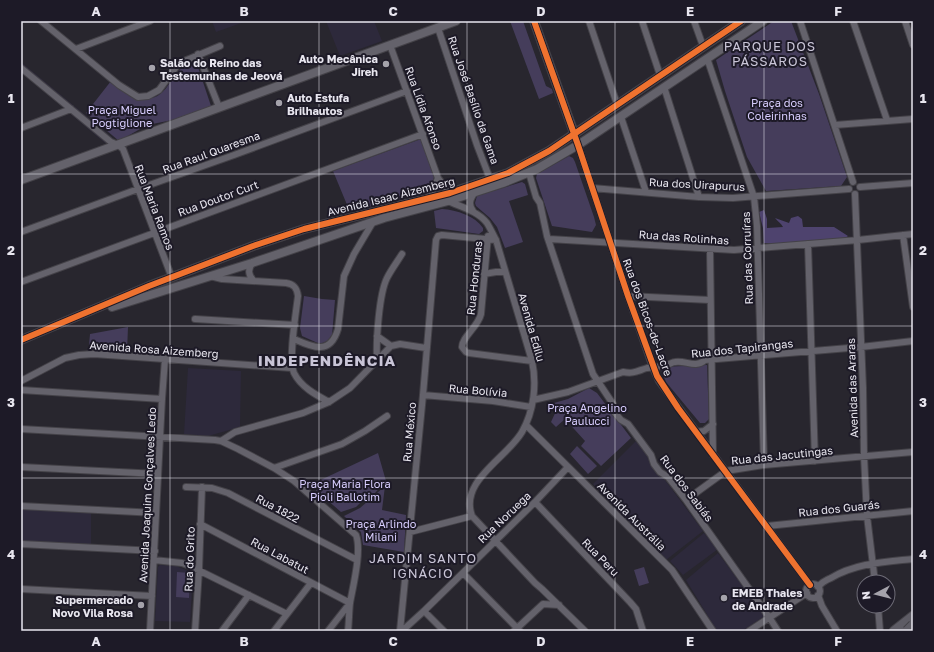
<svg xmlns="http://www.w3.org/2000/svg" width="934" height="652" viewBox="0 0 934 652" font-family="'Golos Text',sans-serif">
  <rect width="100%" height="100%" fill="#28262e"/>
  <path fill="#2d293b" d="M212,21H247L216,32Z
    M326,21H374L382,41L340,56Z
    M21,62L113,138L105,143L21,72Z
    M188,368L241,371L240,427L208,436L184,434Z
    M636,441L703,531L666,560L593,484Z
    M21,509L91,512V544L21,541Z
    M704,533L718,549L683,575L670,561Z
    M718,553L765,616L742,631H717L686,580Z
    M160,565L176,566L193,573L190,622L155,621L158,567Z"/>
  <path fill="#453d5b" d="M510,21H523L546,86L552,89L553,93L539,99Z
    M774,21H791L819,94L847,177L841,186L766,191L747,157L725,91L716,60Z
    M196,61L211,106L178,119L147,125L119,141L86,113L111,81C121,89 127,91 139,95C143,96 147,98 151,98C170,96 173,64 196,61Z
    M421,139L434,177L430,190L350,212L333,171Z
    M569,156L573,158L575,162L594,217L596,225L592,232L552,226L536,178L537,174Z
    M522,182L525,184L528,195L509,201L523,242L505,248L497,227L490,218L476,206L475,203L477,196Z
    M442,209C457,210 475,216 483,228V231L479,234L436,228L434,211Z
    M304,296L322,299L335,300L332,335L327,341L320,344L302,336L300,328Z
    M128,327L127,352L91,349L89,345L90,334Z
    M707,365L709,419L705,423H700L666,382L660,367Z
    M589,388L597,393L631,438L601,466L581,446L585,441L565,419L556,427L551,422L557,409L554,403L568,399Z
    M577,446L597,466L588,474L570,454Z
    M378,453L386,481L375,493L362,501L356,507L341,512L310,485Z
    M385,486L382,510L406,515L404,552L363,545L361,532L344,516L360,508Z
    M644,567L649,583L639,586L634,570Z
    M177,572L190,573L189,598L176,597Z"/>
  <path fill="#4e436e" d="M764,210L767,219V228L783,227C781,223 778,222 775,218L789,223L791,218L798,216L802,219L803,227H834L848,236L844,239L777,244L764,243L763,228L759,212Z"/>
  <g fill="none" stroke-linecap="round" stroke-linejoin="round">
    <defs>
      <path id="minor" d="M41,21L119,85L138,97L148,96L159,90L176,67L182,62L220,46
        M589,21L617,104
        M642,21L660,75
        M694,21L703,46
        M800,21L853,182
        M853,21L887,120
        M905,21L913,45
        M438,28L477,145L490,179
        M390,45L438,178L445,187L452,192
        M76,49L150,21
        M198,54L219,107
        M707,58L754,197L757,226L764,465
        M21,68L111,142L118,145L123,149L172,278
        M664,87L699,197
        M621,117L646,192
        M835,125L913,119
        M21,128L71,109
        M574,133L628,296L653,368L659,381L810,585
        M529,173L536,197L540,203L547,236L593,374L613,404L615,413L621,420L628,424L651,455L654,464L660,472L668,477L686,500L769,617L778,631
        M860,187L913,183
        M592,188L699,197L733,198L849,189
        M855,194L863,388L864,456L867,516L875,582
        M427,198L433,191L438,178
        M448,201C461,207 478,211 487,223C490,228 493,234 496,240L532,361C537,384 534,411 522,432C506,459 459,481 472,516L535,583L542,589L585,631
        M473,211C468,204 470,199 475,192
        M21,232L138,189L234,155L407,91
        M903,235L913,307
        M488,236L481,314C478,327 462,337 462,347L466,352L469,353L532,361
        M549,239L734,250L858,240L913,234
        M808,244L815,461
        M710,249L713,455
        M252,263C248,270 248,274 253,280
        M484,274L496,272H505
        M210,276L222,279L286,283C294,284 297,288 298,296C296,313 288,359 294,373C301,387 316,395 329,402
        M21,282L423,134
        M628,296L710,300
        M195,319L295,325
        M377,336L391,346
        M294,339C312,347 330,356 338,329L344,276L354,254L373,222
        M377,359C376,341 379,294 387,278C391,270 397,262 402,254
        M21,381L65,358L79,355L94,354L292,368
        M21,390L162,399
        M423,395L493,401L531,407
        M533,400L568,392L623,372C634,374 637,371 647,368C654,367 660,367 666,365C669,365 672,362 675,362C686,360 695,369 705,360L861,347L913,341
        M526,425L672,570L713,631
        M21,429L215,440L221,441L238,449L274,468L294,481L356,535C362,551 353,586 350,603C349,612 349,622 348,631
        M696,432L704,431L713,424
        M221,441L235,432L303,413L329,402L350,388L391,346L400,344L426,348
        M21,467L158,474
        M274,468L342,444L365,431L387,416
        M186,487L212,488L228,493L357,560
        M686,500L726,471L764,465L913,452
        M535,502L630,602L636,609L643,631
        M21,506L156,513
        M200,524L350,603L328,631
        M767,526L913,511
        M410,532L472,516
        M21,544L155,551
        M154,560L182,563L190,566L287,614
        M463,573L520,631
        M806 591a7 7 0 1 1 14 0a7 7 0 1 1-14 0Z
        M818,587C822,582 826,580 831,578C856,563 885,562 913,559
        M21,589L152,596
        M818,595L822,606L837,631
        M878,606L880,631
        M424,611L444,631
        M150,631L162,399L165,359
        M195,631L199,570L202,487
        M222,631L249,595
        M274,631L311,583
        M400,631L423,395L436,240L438,236L442,235L496,240
        M402,631L424,611L535,502L568,467
        M514,631L543,604L559,605
        M749,631L807,593"/>
      <path id="tertiary" d="M534,21L574,133
        M21,180L456,21
        M112,307L252,263L384,218L448,201L503,183L537,169L578,145L763,21
        M21,340L149,286L253,246L304,229L450,193L508,173L549,151L741,21"/>
      <path id="secondary" d="M894,631L913,616"/>
    </defs>
    <use href="#minor" stroke="#444248" stroke-width="8"/>
    <use href="#tertiary" stroke="#444248" stroke-width="10"/>
    <use href="#secondary" stroke="#444248" stroke-width="11"/>
    <use href="#minor" stroke="#64626b" stroke-width="6"/>
    <use href="#tertiary" stroke="#64626b" stroke-width="8"/>
    <use href="#secondary" stroke="#5e5c65" stroke-width="9"/>
    <defs>
      <path id="secondary-bridge" d="M907,631L913,625"/>
    </defs>
    <use href="#secondary-bridge" stroke="#444248" stroke-width="11" stroke-linecap="butt"/>
    <use href="#secondary-bridge" stroke="#5e5c65" stroke-width="9"/>
    <defs>
      <path id="cycleway" d="M534,21L578,145L628,296L657,376L678,408L810,585
        M21,340L149,286L253,246L304,229L450,193L508,173L549,151L741,21"/>
    </defs>
    <use href="#cycleway" stroke="#1d1a27" stroke-width="8"/>
    <use href="#cycleway" stroke="#ef722f" stroke-width="6"/>
  </g>
  <path fill="none" stroke="#e8e6ef" stroke-width="1" stroke-opacity="0.55" d="M170,21V631M319,21V631M467,21V631M615,21V631M764,21V631M21,174H913M21,326H913M21,478H913"/>
  <g fill="#a5a3ab" stroke="#1d1a27" stroke-width="1.5">
    <circle cx="386" cy="64" r="4"/>
    <circle cx="152" cy="68" r="4"/>
    <circle cx="279" cy="103" r="4"/>
    <circle cx="724" cy="598" r="4"/>
    <circle cx="141" cy="605" r="4"/>
  </g>
  <g text-anchor="middle" dominant-baseline="central" stroke-width="4" stroke-linejoin="round" paint-order="stroke">
    <g font-size="11" font-weight="bold" fill="#e8e6ef" stroke="#1d1a27" text-anchor="start">
      <text x="378" y="58" text-anchor="end">Auto Mecânica<tspan x="378" dy="13">Jireh</tspan></text>
      <text x="160" y="62">Salão do Reino das<tspan x="160" dy="13">Testemunhas de Jeová</tspan></text>
      <text x="287" y="97">Auto Estufa<tspan x="287" dy="13">Brilhautos</tspan></text>
      <text x="732" y="592">EMEB Thales<tspan x="732" dy="13">de Andrade</tspan></text>
      <text x="133" y="599" text-anchor="end">Supermercado<tspan x="133" dy="13">Novo Vila Rosa</tspan></text>
    </g>
    <g font-size="11" fill="#e8e6ef" stroke="#1d1a27">
      <text transform="translate(474 100) rotate(71)">Rua José Basílio da Gama</text>
      <text transform="translate(424 108) rotate(70)">Rua Lídia Afonso</text>
      <text transform="translate(211 152) rotate(-20)">Rua Raul Quaresma</text>
      <text transform="translate(697 184) rotate(3)">Rua dos Uirapurus</text>
      <text transform="translate(391 196) rotate(-14)">Avenida Isaac Aizemberg</text>
      <text transform="translate(218 198) rotate(-20)">Rua Doutor Curt</text>
      <text transform="translate(155 207) rotate(69)">Rua Maria Ramos</text>
      <text transform="translate(684 237) rotate(4)">Rua das Rolinhas</text>
      <text transform="translate(747 258) rotate(-92)">Rua das Corruíras</text>
      <text transform="translate(474 278) rotate(-84)">Rua Honduras</text>
      <text transform="translate(648 317) rotate(70)">Rua dos Bicos-de-Lacre</text>
      <text transform="translate(532 327) rotate(74)">Avenida Edilu</text>
      <text transform="translate(742 348) rotate(-6)">Rua dos Tapirangas</text>
      <text transform="translate(154 349) rotate(4)">Avenida Rosa Aizemberg</text>
      <text transform="translate(852 388) rotate(-92)">Avenida das Araras</text>
      <text transform="translate(478 390) rotate(5)">Rua Bolívia</text>
      <text transform="translate(409 432) rotate(-85)">Rua México</text>
      <text transform="translate(782 455) rotate(-6)">Rua das Jacutingas</text>
      <text transform="translate(687 488) rotate(53)">Rua dos Sabiás</text>
      <text transform="translate(147 495) rotate(-87)">Avenida Joaquim Gonçalves Ledo</text>
      <text transform="translate(278 508) rotate(28)">Rua 1822</text>
      <text transform="translate(839 508) rotate(-6)">Rua dos Guarás</text>
      <text transform="translate(632 516) rotate(45)">Avenida Austrália</text>
      <text transform="translate(504 517) rotate(-44)">Rua Noruega</text>
      <text transform="translate(280 555) rotate(28)">Rua Labatut</text>
      <text transform="translate(601 557) rotate(46)">Rua Peru</text>
      <text transform="translate(189 559) rotate(-88)">Rua do Grito</text>
    </g>
    <g font-size="11" fill="#d7cdfd" stroke="#1d1a27">
      <text x="777" y="102">Praça dos<tspan x="777" dy="13">Coleirinhas</tspan></text>
      <text x="122" y="109">Praça Miguel<tspan x="122" dy="13">Pogtiglione</tspan></text>
      <text x="587" y="407">Praça Angelino<tspan x="587" dy="13">Paulucci</tspan></text>
      <text x="345" y="483">Praça Maria Flora<tspan x="345" dy="13">Pioli Ballotim</tspan></text>
      <text x="381" y="523">Praça Arlindo<tspan x="381" dy="13">Milani</tspan></text>
    </g>
    <g font-size="13" letter-spacing="1" fill="#c9c5d7" stroke="#1d1a27">
      <text x="770" y="46">PARQUE DOS<tspan x="770" dy="15">PÁSSAROS</tspan></text>
      <text x="423" y="558">JARDIM SANTO<tspan x="423" dy="15">IGNÁCIO</tspan></text>
    </g>
    <g font-size="15" font-weight="bold" letter-spacing="1" fill="#c9c5d7" stroke="#1d1a27">
      <text x="327" y="360">INDEPENDÊNCIA</text>
    </g>
  </g>
  <rect width="934" height="652" fill="none" stroke="#1d1a27" stroke-width="44"/>
  <g transform="translate(876 594) rotate(263)"><circle r="19" fill="#1d1a27" stroke="#6e6c77"/>
  <path d="M0-3L7 15L0 10L-7 15Z" fill="#a5a3ab"/>
  <text y="-6" font-size="11" font-weight="bold" text-anchor="middle" fill="#e8e6ef">N</text>
  </g>
  <rect x="22" y="22" width="890" height="608" fill="none" stroke="#e8e6ef" stroke-width="1.5"/>
  <g font-size="13" text-anchor="middle" font-weight="bold" fill="#e8e6ef">
    <text x="96" y="16">A</text>
    <text x="244" y="16">B</text>
    <text x="393" y="16">C</text>
    <text x="541" y="16">D</text>
    <text x="690" y="16">E</text>
    <text x="838" y="16">F</text>
    <text x="11" y="103">1</text>
    <text x="923" y="103">1</text>
    <text x="11" y="255">2</text>
    <text x="923" y="255">2</text>
    <text x="11" y="407">3</text>
    <text x="923" y="407">3</text>
    <text x="11" y="559">4</text>
    <text x="923" y="559">4</text>
    <text x="96" y="646">A</text>
    <text x="244" y="646">B</text>
    <text x="393" y="646">C</text>
    <text x="541" y="646">D</text>
    <text x="690" y="646">E</text>
    <text x="838" y="646">F</text>
  </g>
</svg>
